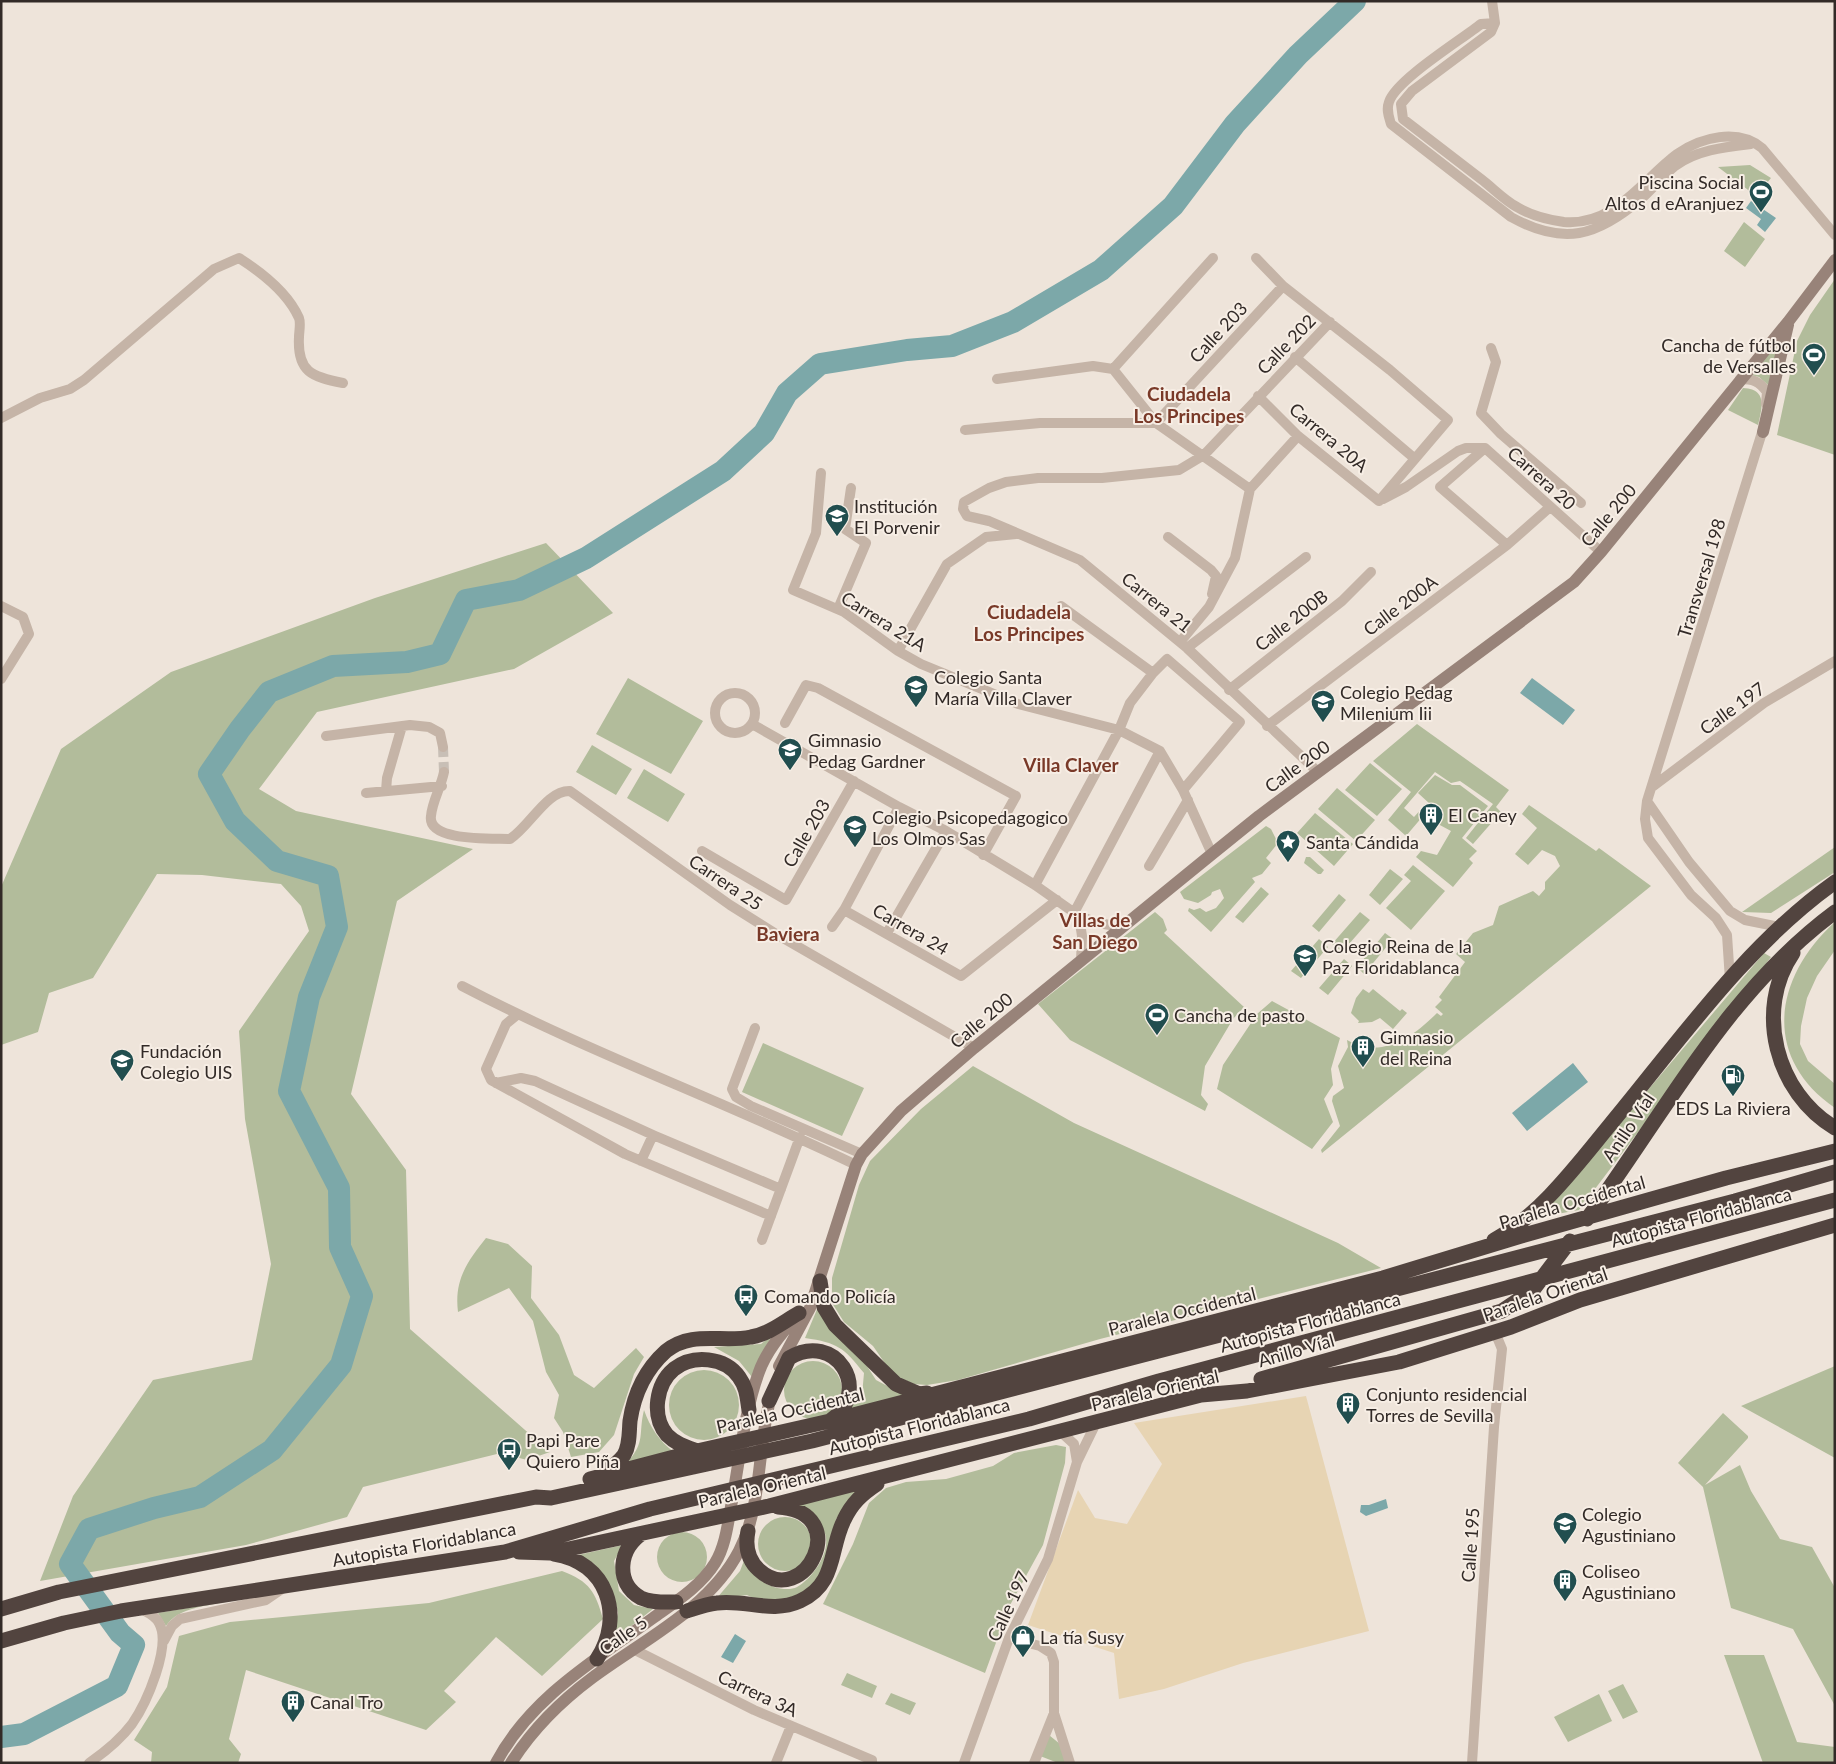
<svg xmlns="http://www.w3.org/2000/svg" width="1836" height="1764" viewBox="0 0 1836 1764" font-family="Lato,sans-serif">
  <rect width="100%" height="100%" fill="#eee4da"/>
  <path fill="#b2bc9b" d="M1750,165L1771,178L1756,196L1718,167Z
    M1744,222L1765,239L1745,267L1724,251Z
    M1835,279V455L1777,435L1797,341L1810,315Z
    M1783,339L1768,385L1759,377L1747,374Z
    M1743,388C1768,389 1762,408 1758,425L1728,410Z
    M546,543L613,613L514,669L317,712L259,789L296,811L473,849L397,901L351,1094L406,1170L410,1329L550,1452L527,1460L501,1453L363,1487L347,1517L246,1545L40,1581L73,1496L153,1380L252,1360L271,1264L245,1119L239,1031L309,931L301,906L281,884L202,875L157,874L93,978L49,993L38,1032L1,1045V887L61,749L171,672L375,598Z
    M628,678L703,721L671,774L596,734Z
    M1417,724L1509,790L1496,807L1501,812L1473,844L1466,838L1493,804L1460,781L1451,783L1435,772L1404,808L1414,817L1424,806L1430,804L1418,793L1435,775L1452,785H1460L1488,806L1462,838L1477,851L1469,859L1473,863L1453,887L1416,857L1421,851L1437,855L1451,831L1423,816L1406,836L1388,820L1411,792L1373,761Z
    M592,745L632,769L616,795L576,772Z
    M1370,763L1402,789L1377,816L1345,790Z
    M644,769L685,794L668,822L627,798Z
    M1337,788L1375,820L1356,841L1318,809Z
    M1529,805L1596,851L1599,848L1651,886L1322,1153L1321,1150L1340,1126L1332,1101L1333,1096L1344,1088L1338,1066L1348,1047L1347,1040C1381,1060 1413,1037 1437,1013L1441,1016L1443,1014L1435,1007L1442,1000L1439,997L1465,962L1456,954L1473,933L1493,925L1499,906L1533,891L1539,896L1545,889V882L1560,866L1555,856L1542,850L1528,865L1515,854L1537,828L1522,814Z
    M1315,813L1353,844L1334,866L1297,833Z
    M1266,826L1271,829L1278,843L1266,858L1271,863L1262,874L1252,878L1255,882L1211,932L1188,911L1189,908L1194,910L1200,908L1206,912L1216,908L1224,898L1220,889L1212,892L1211,895L1198,903L1184,899L1180,892Z
    M1835,847V872L1771,913L1742,912Z
    M1306,857H1310L1324,870L1321,874H1318L1304,863Z
    M1413,865L1445,891L1411,930L1386,908L1411,881L1404,875Z
    M1390,869L1403,879L1380,905L1369,895Z
    M1261,887L1269,894L1243,923L1235,917Z
    M1339,894L1346,900L1319,932L1312,926Z
    M1155,912L1163,919L1167,930L1164,933L1244,1007L1233,1019L1205,1066L1201,1095L1208,1104L1205,1111L1070,1040L1038,1004Z
    M1360,912L1370,920L1342,952L1332,944Z
    M1835,922V950L1817,976L1807,998L1801,1026L1800,1044L1808,1061L1835,1084V1108C1761,1057 1774,977 1835,922Z
    M1385,933L1393,939L1364,974L1357,967Z
    M1319,939L1328,947L1301,978L1291,971Z
    M1764,953L1771,957L1579,1210L1535,1218L1575,1176Z
    M1344,959L1352,966L1328,995L1319,988Z
    M1363,989L1369,993L1373,989L1400,1011L1402,1009L1407,1013L1393,1029L1380,1018L1372,1022L1358,1023L1359,1021L1351,1013L1356,998Z
    M1272,1001L1340,1038L1331,1069L1333,1085L1324,1099L1333,1122L1312,1149L1217,1089L1223,1065L1257,1014Z
    M763,1043L864,1088L842,1136L742,1092Z
    M973,1066L1074,1123L1338,1243L1381,1268L1100,1339L958,1380L927,1385L914,1384L893,1375L873,1346L844,1322L832,1303V1278L859,1185L870,1161L921,1109Z
    M486,1238L508,1244L532,1266L531,1298L559,1335L574,1375L594,1388L636,1348L644,1357L634,1374L614,1435L599,1452L571,1457L563,1432L554,1418L559,1395L546,1372L533,1321L509,1288L458,1312C454,1280 467,1262 486,1238Z
    M818,1307L865,1363L876,1380L906,1396L848,1410L862,1395L864,1373C843,1347 838,1343 805,1338Z
    M772,1335L752,1377L739,1361L714,1347L761,1344Z
    M784 1390a29 29 0 1 1 58 0a29 29 0 1 1-58 0Z
    M1835,1366V1458L1741,1406Z
    M669 1405a35 35 0 1 1 70 0a35 35 0 1 1-70 0Z
    M644,1410C650,1427 659,1441 674,1452L627,1463C646,1441 638,1435 644,1410Z
    M1723,1413L1748,1436V1438L1705,1485L1740,1465L1751,1491L1780,1539L1812,1547L1835,1588V1706L1793,1629L1731,1608L1703,1487L1678,1463Z
    M1056,1445L1066,1447L1065,1463L1043,1545L1009,1607L985,1673L823,1604L853,1544L869,1503L886,1488L906,1482L946,1479L993,1466L1014,1453Z
    M860,1490L836,1519L829,1564L812,1587L793,1600L764,1603L747,1595L716,1599L740,1571L745,1558C748,1564 751,1570 755,1575C763,1585 785,1593 797,1587C813,1578 833,1550 824,1531C818,1518 804,1511 792,1504Z
    M758 1544a27 27 0 1 1 54 0a27 27 0 1 1-54 0Z
    M657 1557a25 25 0 1 1 50 0a25 25 0 1 1-50 0Z
    M623,1545L614,1561L619,1591L634,1605L653,1609L612,1641L618,1613L615,1600L607,1580L593,1563L578,1555Z
    M562,1571C590,1582 595,1591 603,1619L542,1676L496,1637L444,1691L456,1702L426,1730L246,1670L229,1739L241,1754L238,1763H151L152,1752L134,1740L167,1687L179,1636L230,1622L429,1603Z
    M230,1601C209,1606 178,1607 166,1626L158,1613Z
    M1724,1655H1764L1797,1742L1835,1747V1763H1763Z
    M847,1673L877,1686L872,1698L841,1685Z
    M1623,1684L1638,1712L1623,1719L1608,1691Z
    M891,1693L916,1703L910,1715L885,1704Z
    M1599,1694L1612,1721L1568,1742L1554,1717Z
    M1044,1731L1060,1744L1066,1763H1058L1035,1754Z"/>
  <path fill="#e7d4b3" d="M1306,1396L1369,1631L1243,1663L1164,1689L1119,1699L1114,1653L1028,1625L1078,1490L1095,1518L1127,1524L1162,1464L1134,1423Z"/>
  <path fill="#7ca8a9" d="M1751,201L1776,218L1765,232L1757,225L1761,219L1746,208Z
    M1532,678L1575,710L1563,725L1520,693Z
    M1573,1063L1588,1082L1527,1131L1512,1113Z
    M1386,1499L1388,1508L1366,1516L1360,1512L1361,1505H1369Z
    M735,1634L746,1641L733,1663L721,1657Z"/>
  <g fill="none" stroke-linecap="round" stroke-linejoin="round">
    <path stroke="#7ca8a9" stroke-width="22" d="M1,1737L24,1734L117,1686L134,1645L120,1633L70,1564L89,1529L154,1508L200,1497L272,1450L341,1365L362,1296L340,1247L339,1188L289,1091L309,997L337,927L328,876L277,861L235,821L209,774L240,729L269,692L333,666L407,662L440,654L466,600L519,590L586,558L723,471L764,433L787,393L820,364L907,350L952,346L1013,322L1101,270L1173,206L1235,124L1298,55L1355,1"/>
    <path stroke="#c8bfb6" stroke-width="10" stroke-dasharray="10 5" stroke-linecap="butt" d="M443,747L444,772"/>
    <path stroke="#c5b4a7" stroke-width="10" d="M1492,1L1495,23L1491,32L1412,91L1401,104L1403,119C1429,139 1455,159 1481,179C1493,188 1504,200 1517,207C1530,215 1549,220 1564,222C1615,226 1642,180 1677,154C1701,137 1738,128 1762,148L1835,235
      M1495,23L1481,24C1461,40 1396,80 1389,102C1386,110 1389,117 1391,124L1511,217C1563,246 1597,237 1642,198C1653,188 1663,176 1675,166C1696,150 1725,147 1751,144
      M1256,258L1283,286L1390,370L1448,420L1379,501
      M1491,348L1496,362L1481,413L1501,434L1581,503
      M1295,357L1414,458
      M1113,369L1156,423L1250,489
      M1113,369L1213,258
      M997,379L1093,366L1113,369
      M1740,379C1753,379 1759,381 1767,392L1766,404
      M1258,396L1298,436L1379,501
      M1,418L40,398L70,389L84,380L214,269L239,258C261,272 288,293 299,318C301,323 299,332 299,337C297,372 312,377 343,383
      M1156,423L1283,286
      M965,430L1040,423H1156
      M1485,448L1601,552
      M1485,448L1440,487L1507,545
      M821,473L816,533L793,590L844,612L898,651L921,664L1018,704L1119,730L1160,751L1183,790L1212,854
      M1250,489L1298,436
      M1383,499L1406,487L1458,451L1466,448H1485
      M1168,537L1211,570L1216,576L1212,594
      M1,606L23,617L29,634L1,679
      M1061,606L1153,673
      M838,609L866,543L845,529L851,488
      M1180,642L1209,607L1235,558L1250,489
      M1187,648L1306,557
      M898,651L947,564L986,537L1016,534
      M1229,690L1342,601L1371,572
      M715 713a20 20 0 1 1 40 0a20 20 0 1 1-40 0Z
      M785,723L806,685L818,688L1016,796L983,855
      M752,724L899,807L946,831L1035,885L1079,916L1098,923L1122,927
      M1267,726L1507,545L1550,507
      M326,736L410,725L429,727L440,733L443,747
      M444,772C441,787 432,802 431,816C427,842 494,838 510,839C530,826 547,790 570,791L730,905L776,934L974,1048
      M1318,772L1187,648L1080,560L989,521L967,516L963,509L964,502L989,488L1006,482L1038,478H1102L1179,470L1204,455L1330,322
      M1652,787L1764,703L1835,661
      M386,791L387,778L402,726
      M366,793L442,786
      M1647,801L1689,862L1730,911L1745,920L1780,927
      M702,851L786,900L854,781
      M1149,866L1188,800
      M1035,885L1119,730L1130,703L1153,673L1167,659L1240,722L1183,790
      M844,910L961,976L1057,900
      M1075,911L1160,751
      M1079,916L1082,936L1081,961
      M832,927L844,910L899,807
      M887,933L946,831
      M1730,980L1727,935L1716,918L1691,895L1648,838L1645,819L1647,801L1764,426
      M462,986C590,1053 726,1102 856,1165
      M517,1015L506,1024L486,1069L491,1080L625,1154L771,1216
      M755,1028L732,1089L736,1097L751,1106L862,1154
      M496,1083L521,1078L535,1081L653,1135L781,1189
      M641,1161L653,1135
      M762,1240L800,1137
      M1061,1432L1074,1444L1077,1462
      M1009,1638L1040,1646L1051,1653L1054,1662V1713L1034,1763
      M164,1641L172,1626L180,1619L266,1600L282,1589
      M633,1649L754,1710L872,1760V1763
      M1054,1713L1070,1763
      M89,1763C105,1752 120,1740 132,1724C146,1704 172,1646 159,1623C155,1615 148,1613 141,1609
      M776,1763L791,1726
      M964,1763L1009,1638L1048,1559L1077,1462L1096,1423
      M1472,1763L1494,1427L1502,1349L1495,1332"/>
    <path stroke="#988379" stroke-width="12" d="M1763,432L1788,325
      M779,1366L810,1308L856,1165L862,1154L901,1111L974,1048L1212,854L1259,816L1574,582L1601,552L1788,322L1835,260
      M496,1763C530,1698 595,1660 653,1618C674,1603 701,1586 715,1563C726,1545 728,1522 732,1501C740,1458 744,1413 759,1372C766,1352 781,1334 795,1318
      M511,1763C532,1730 561,1701 592,1678C643,1640 709,1609 739,1551C763,1505 757,1443 772,1392"/>
    <path stroke="#52443f" stroke-width="15" d="M1793,953C1754,1010 1776,1093 1835,1128
      M1587,1219C1665,1113 1727,992 1835,912
      M1494,1240C1539,1216 1577,1165 1609,1126C1678,1043 1746,945 1835,882
      M820,1281L824,1307L835,1325L896,1384L919,1394L927,1393
      M1261,1379L1502,1311L1533,1290L1570,1241
      M769,1401L789,1358C835,1330 874,1390 830,1421
      M697,1451C686,1447 676,1444 667,1435C651,1416 656,1384 674,1369C693,1354 725,1357 739,1377C747,1388 747,1398 749,1410
      M604,1472C612,1467 619,1462 624,1455C630,1445 629,1432 630,1421C634,1394 646,1369 666,1351C692,1330 722,1343 751,1337C769,1334 783,1322 799,1313
      M590,1479L697,1451L830,1421L1383,1278L1521,1236L1726,1178L1835,1151
      M748,1531C745,1546 747,1559 759,1570C804,1611 855,1512 778,1507
      M643,1533C619,1547 614,1583 641,1598C652,1603 664,1602 676,1602
      M519,1552L550,1553L769,1506L1201,1395L1247,1391L1399,1362L1511,1327L1580,1300L1835,1225
      M554,1554C607,1562 625,1616 597,1659
      M1,1609L59,1592L536,1497L551,1498L812,1441L1735,1201L1835,1172
      M687,1611C696,1608 707,1604 717,1603C745,1599 772,1614 800,1601C837,1584 829,1550 844,1520C852,1503 862,1494 877,1484
      M1,1641L64,1623L121,1611L505,1552L650,1509L1029,1419L1159,1381L1835,1200"/>
  </g>
  <defs>
    <symbol id="stadium-pin" viewBox="-11 -11 22 30"><path d="M0 17L-7.5 6A9.5 9.5 0 1 1 7.5 6Z" fill="#214e4f" stroke="#f7eee5"/><path d="M0-5a6.5 5 0 1 0 0 10a6.5 5 0 1 0 0-10ZM-3.5-1.8h7v3.6h-7Z" fill="#fff"/></symbol>
    <symbol id="school-pin" viewBox="-11 -11 22 30"><path d="M0 17L-7.5 6A9.5 9.5 0 1 1 7.5 6Z" fill="#214e4f" stroke="#f7eee5"/><path d="M0-5L7-2L0 1L-7-2ZM-4 1L0 2.5L4 1V4Q0 6-4 4Z" fill="#fff"/></symbol>
    <symbol id="building-pin" viewBox="-11 -11 22 30"><path d="M0 17L-7.5 6A9.5 9.5 0 1 1 7.5 6Z" fill="#214e4f" stroke="#f7eee5"/><path d="M-4-6H4V6H1V3H-1V6H-4ZM-2.5-4.3h1.7v1.8h-1.7ZM.8-4.3h1.7v1.8H.8ZM-2.5-1h1.7V.8h-1.7ZM.8-1h1.7V.8H.8Z" fill="#fff"/></symbol>
    <symbol id="sight-pin" viewBox="-11 -11 22 30"><path d="M0 17L-7.5 6A9.5 9.5 0 1 1 7.5 6Z" fill="#214e4f" stroke="#f7eee5"/><path d="M0-6L1.8-2.2L6-1.7L2.9 1.2L3.7 5.4L0 3.3L-3.7 5.4L-2.9 1.2L-6-1.7L-1.8-2.2Z" fill="#fff"/></symbol>
    <symbol id="fuel-pin" viewBox="-11 -11 22 30"><path d="M0 17L-7.5 6A9.5 9.5 0 1 1 7.5 6Z" fill="#214e4f" stroke="#f7eee5"/><path d="M-5.5-6h7V0h2V4h1.3V-2.5L3-4.5l.8-.8L6-3V5H2.5V1h-1V6h-7ZM-4.2-4.7v3.2H.2V-4.7Z" fill="#fff"/></symbol>
    <symbol id="bus-pin" viewBox="-11 -11 22 30"><path d="M0 17L-7.5 6A9.5 9.5 0 1 1 7.5 6Z" fill="#214e4f" stroke="#f7eee5"/><path d="M-5-6H5V4H4V6H2V4H-2V6H-4V4H-5ZM-3.5-4V0h7V-4ZM-3.5 1.2v1.5H-2V1.2ZM2 1.2v1.5H3.5V1.2Z" fill="#fff"/></symbol>
    <symbol id="shop-pin" viewBox="-11 -11 22 30"><path d="M0 17L-7.5 6A9.5 9.5 0 1 1 7.5 6Z" fill="#214e4f" stroke="#f7eee5"/><path d="M-5-2.5h2.3a2.7 3.5 0 0 1 5.4 0H5L5.5 6h-11ZM-1.5-2.5h3a1.5 2.3 0 0 0-3 0Z" fill="#fff"/></symbol>
  </defs>
  <g fill-rule="evenodd">
    <use href="#stadium-pin" x="1747" y="178" width="28" height="38"/>
    <use href="#stadium-pin" x="1800" y="341" width="28" height="38"/>
    <use href="#school-pin" x="823" y="502" width="28" height="38"/>
    <use href="#school-pin" x="902" y="673" width="28" height="38"/>
    <use href="#school-pin" x="1309" y="688" width="28" height="38"/>
    <use href="#school-pin" x="776" y="736" width="28" height="38"/>
    <use href="#building-pin" x="1417" y="801" width="28" height="38"/>
    <use href="#school-pin" x="841" y="813" width="28" height="38"/>
    <use href="#sight-pin" x="1274" y="828" width="28" height="38"/>
    <use href="#school-pin" x="1291" y="942" width="28" height="38"/>
    <use href="#stadium-pin" x="1143" y="1001" width="28" height="38"/>
    <use href="#building-pin" x="1349" y="1033" width="28" height="38"/>
    <use href="#school-pin" x="108" y="1047" width="28" height="38"/>
    <use href="#fuel-pin" x="1719" y="1062" width="28" height="38"/>
    <use href="#bus-pin" x="732" y="1282" width="28" height="38"/>
    <use href="#building-pin" x="1334" y="1390" width="28" height="38"/>
    <use href="#bus-pin" x="495" y="1436" width="28" height="38"/>
    <use href="#school-pin" x="1551" y="1510" width="28" height="38"/>
    <use href="#building-pin" x="1551" y="1567" width="28" height="38"/>
    <use href="#shop-pin" x="1009" y="1623" width="28" height="38"/>
    <use href="#building-pin" x="279" y="1688" width="28" height="38"/>
  </g>
  <g text-anchor="middle" dominant-baseline="central" stroke-width="4" stroke-linejoin="round" paint-order="stroke">
    <g font-size="18" fill="#322a27" stroke="#f7eee5" text-anchor="start">
      <text x="1744" y="182" text-anchor="end">Piscina Social<tspan x="1744" dy="21">Altos d eAranjuez</tspan></text>
      <text x="1796" y="345" text-anchor="end">Cancha de fútbol<tspan x="1796" dy="21">de Versalles</tspan></text>
      <text x="854" y="506">Institución<tspan x="854" dy="21">El Porvenir</tspan></text>
      <text x="934" y="677">Colegio Santa<tspan x="934" dy="21">María Villa Claver</tspan></text>
      <text x="1340" y="692">Colegio Pedag<tspan x="1340" dy="21">Milenium Iii</tspan></text>
      <text x="808" y="740">Gimnasio<tspan x="808" dy="21">Pedag Gardner</tspan></text>
      <text x="1448" y="815">El Caney</text>
      <text x="872" y="817">Colegio Psicopedagogico<tspan x="872" dy="21">Los Olmos Sas</tspan></text>
      <text x="1306" y="842">Santa Cándida</text>
      <text x="1322" y="946">Colegio Reina de la<tspan x="1322" dy="21">Paz Floridablanca</tspan></text>
      <text x="1174" y="1015">Cancha de pasto</text>
      <text x="1380" y="1037">Gimnasio<tspan x="1380" dy="21">del Reina</tspan></text>
      <text x="140" y="1051">Fundación<tspan x="140" dy="21">Colegio UIS</tspan></text>
      <text x="1733" y="1108" text-anchor="middle">EDS La Riviera</text>
      <text x="764" y="1296">Comando Policía</text>
      <text x="1366" y="1394">Conjunto residencial<tspan x="1366" dy="21">Torres de Sevilla</tspan></text>
      <text x="526" y="1440">Papi Pare<tspan x="526" dy="21">Quiero Piña</tspan></text>
      <text x="1582" y="1514">Colegio<tspan x="1582" dy="21">Agustiniano</tspan></text>
      <text x="1582" y="1571">Coliseo<tspan x="1582" dy="21">Agustiniano</tspan></text>
      <text x="1040" y="1637">La tía Susy</text>
      <text x="310" y="1702">Canal Tro</text>
    </g>
    <g font-size="18" fill="#322a27" stroke="#f7eee5">
      <text transform="translate(1218 332) rotate(-47)">Calle 203</text>
      <text transform="translate(1286 344) rotate(-46)">Calle 202</text>
      <text transform="translate(1329 437) rotate(40)">Carrera 20A</text>
      <text transform="translate(1542 478) rotate(42)">Carrera 20</text>
      <text transform="translate(1608 515) rotate(-50)">Calle 200</text>
      <text transform="translate(1701 578) rotate(-73)">Transversal 198</text>
      <text transform="translate(1157 602) rotate(39)">Carrera 21</text>
      <text transform="translate(1400 605) rotate(-37)">Calle 200A</text>
      <text transform="translate(1291 620) rotate(-38)">Calle 200B</text>
      <text transform="translate(884 621) rotate(32)">Carrera 21A</text>
      <text transform="translate(1732 708) rotate(-36)">Calle 197</text>
      <text transform="translate(1297 766) rotate(-36)">Calle 200</text>
      <text transform="translate(806 833) rotate(-60)">Calle 203</text>
      <text transform="translate(726 882) rotate(34)">Carrera 25</text>
      <text transform="translate(911 929) rotate(30)">Carrera 24</text>
      <text transform="translate(981 1020) rotate(-40)">Calle 200</text>
      <text transform="translate(1628 1127) rotate(-56)">Anillo Víal</text>
      <text transform="translate(1572 1202) rotate(-16)">Paralela Occidental</text>
      <text transform="translate(1701 1217) rotate(-15)">Autopista Floridablanca</text>
      <text transform="translate(1545 1294) rotate(-19)">Paralela Oriental</text>
      <text transform="translate(1182 1311) rotate(-14)">Paralela Occidental</text>
      <text transform="translate(1310 1322) rotate(-15)">Autopista Floridablanca</text>
      <text transform="translate(1296 1350) rotate(-16)">Anillo Víal</text>
      <text transform="translate(1155 1390) rotate(-13)">Paralela Oriental</text>
      <text transform="translate(790 1410) rotate(-13)">Paralela Occidental</text>
      <text transform="translate(919 1426) rotate(-14)">Autopista Floridablanca</text>
      <text transform="translate(762 1487) rotate(-13)">Paralela Oriental</text>
      <text transform="translate(424 1544) rotate(-10)">Autopista Floridablanca</text>
      <text transform="translate(1470 1545) rotate(-86)">Calle 195</text>
      <text transform="translate(1008 1606) rotate(-65)">Calle 197</text>
      <text transform="translate(623 1635) rotate(-35)">Calle 5</text>
      <text transform="translate(758 1693) rotate(25)">Carrera 3A</text>
    </g>
    <g font-size="19" font-weight="bold" fill="#793928" stroke="#f7eee5">
      <text x="1189" y="393">Ciudadela<tspan x="1189" dy="22">Los Principes</tspan></text>
      <text x="1029" y="611">Ciudadela<tspan x="1029" dy="22">Los Principes</tspan></text>
      <text x="1071" y="764">Villa Claver</text>
      <text x="1095" y="919">Villas de<tspan x="1095" dy="22">San Diego</tspan></text>
      <text x="788" y="933">Baviera</text>
    </g>
  </g>
  <rect width="1836" height="1764" fill="none" stroke="#322a27" stroke-width="5"/>
</svg>
